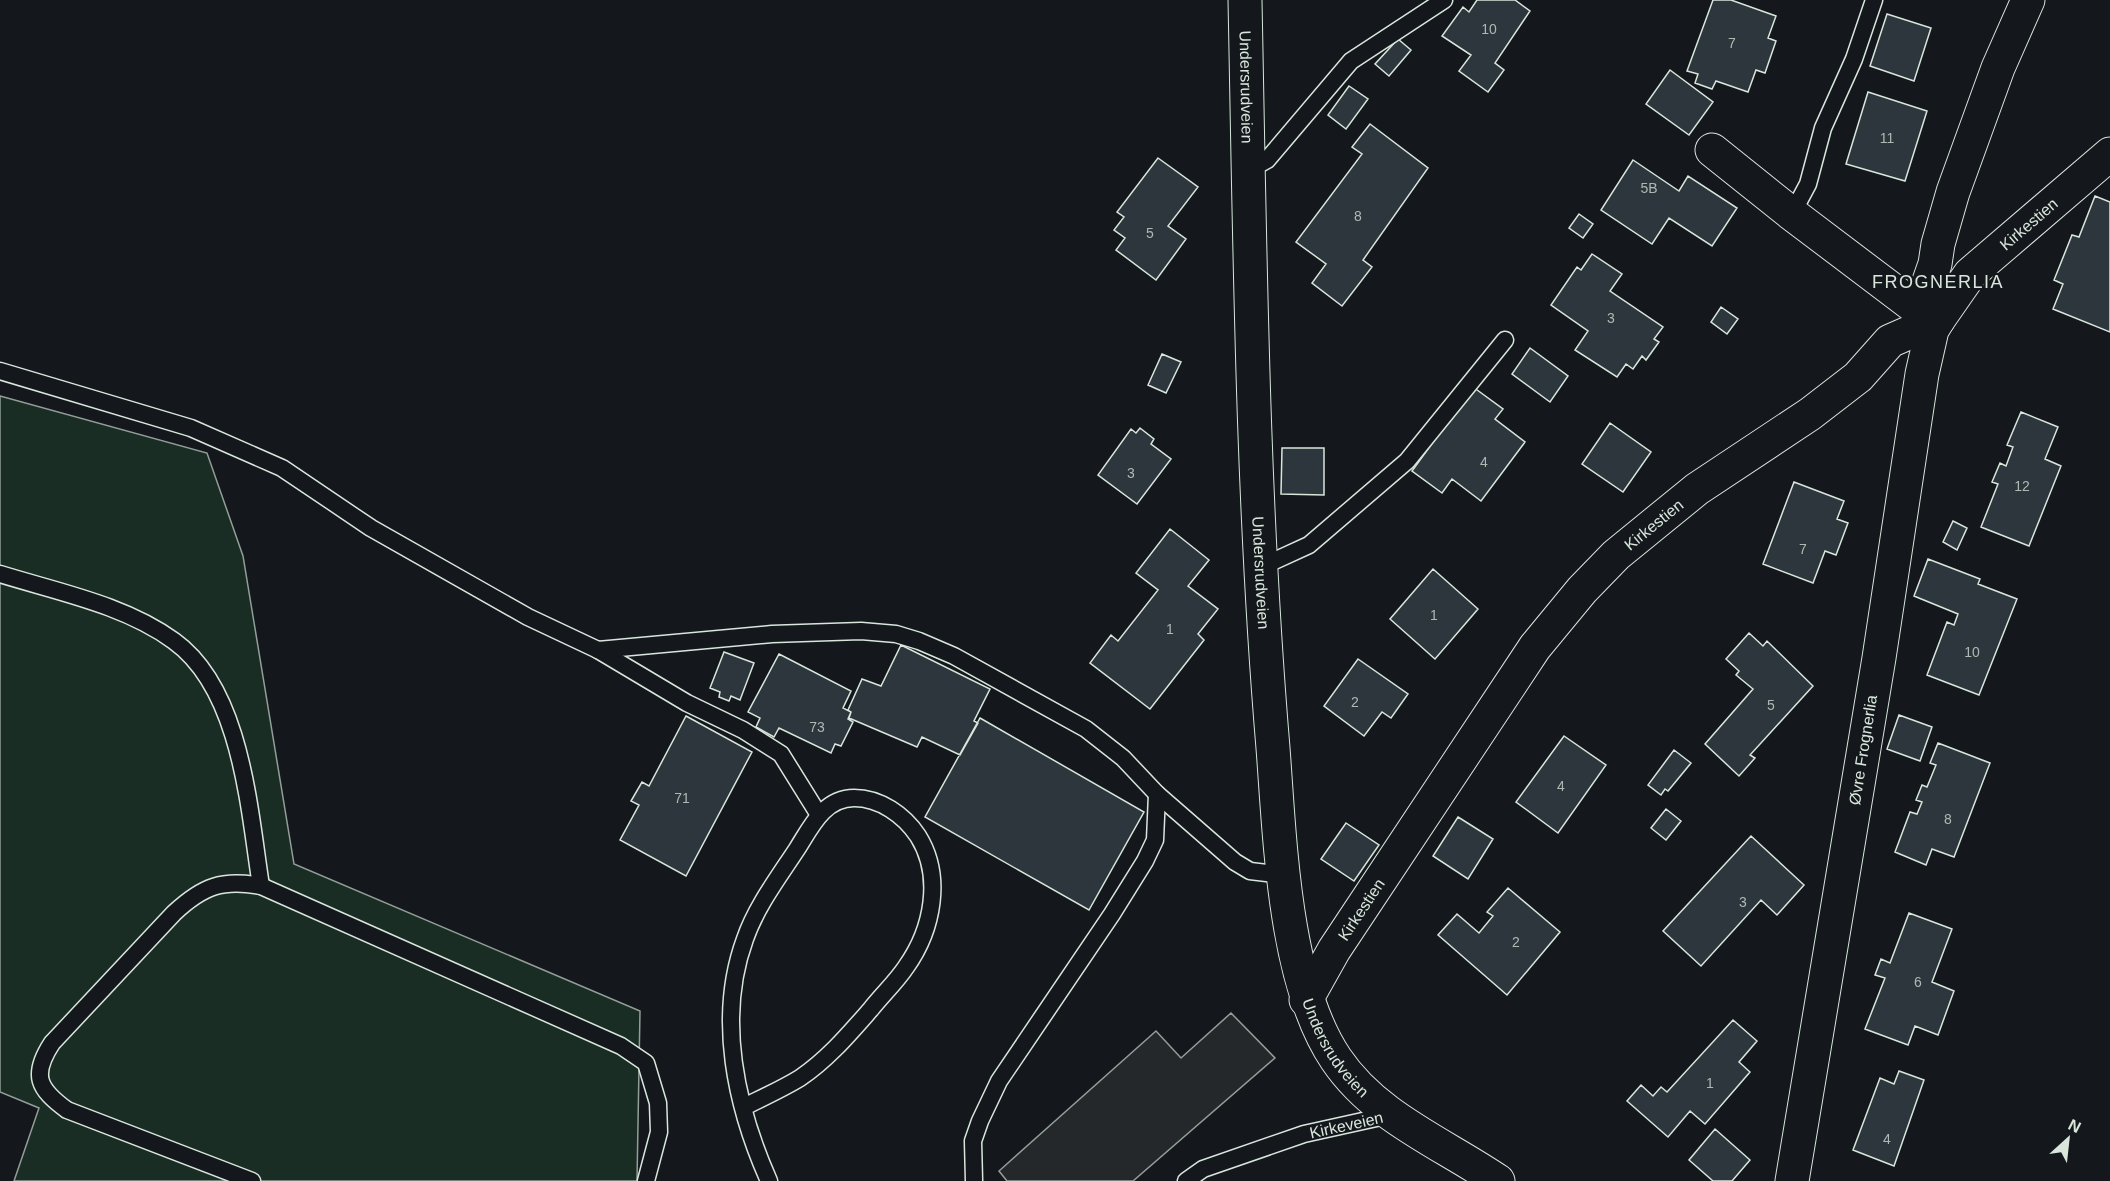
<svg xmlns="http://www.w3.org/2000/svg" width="2110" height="1181" viewBox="0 0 2110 1181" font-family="Helvetica,sans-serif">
  <rect width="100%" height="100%" fill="#14181c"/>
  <path fill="#1a2d24" stroke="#939e99" stroke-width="1.5" d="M0,396L207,453L243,556L294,864L640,1011L637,1181H14L39,1108L0,1092Z"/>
  <path fill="#24282b" stroke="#939e99" stroke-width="1.5" d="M1231,1013L1275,1058L1133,1181H1007L999,1171L1156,1031L1181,1058Z"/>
  <path fill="#2c363c" stroke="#d8e6dc" stroke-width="1.5" d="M1477,0H1515L1530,11L1495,63L1504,70L1488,92L1459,71L1471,55L1442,36L1463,7L1469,12Z
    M1713,0H1731L1776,16L1768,38L1776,41L1765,73L1756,70L1748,92L1716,81L1712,89L1695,83L1698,74L1687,71Z
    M1887,14L1931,28L1914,81L1870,66Z
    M1398,39L1411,50L1389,76L1375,64Z
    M1670,70L1713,102L1689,135L1646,104Z
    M1349,86L1368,99L1346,129L1328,115Z
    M1868,92L1927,111L1905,181L1846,164Z
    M1370,124L1428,168L1363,260L1372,267L1342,306L1312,283L1326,264L1296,242L1362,154L1352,147Z
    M1158,158L1198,187L1168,226L1186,239L1156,280L1116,250L1125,238L1114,230L1124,217L1117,212Z
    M1633,160L1679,191L1688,176L1737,208L1712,246L1669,218L1652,244L1601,210Z
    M2095,196L2110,202V332L2053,309L2063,284L2054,280L2072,235L2079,237Z
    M1579,214L1593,224L1583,238L1569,228Z
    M1592,254L1622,274L1610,291L1663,327L1654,339L1659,342L1646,360L1642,356L1633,369L1626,364L1617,377L1575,350L1588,331L1551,305L1577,267L1581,270Z
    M1721,307L1738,319L1727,334L1711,322Z
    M1530,348L1568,376L1550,402L1512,374Z
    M1162,354L1181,362L1166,393L1148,385Z
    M1473,387L1503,409L1495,419L1525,442L1481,501L1452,479L1442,493L1412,471Z
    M2021,412L2058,427L2045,459L2061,466L2029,546L1981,527L1998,484L1992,482L2000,463L2006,466L2013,447L2007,445Z
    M1610,423L1651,452L1623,492L1582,464Z
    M1140,428L1154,439L1151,444L1171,459L1137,504L1098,475L1131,429L1136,433Z
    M1282,448H1324V495L1281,494Z
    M1794,482L1844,501L1837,519L1848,523L1836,555L1825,551L1813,583L1763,564Z
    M1953,521L1967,528L1957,550L1943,542Z
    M1170,529L1209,560L1188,586L1218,609L1198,634L1204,640L1150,709L1090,663L1111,635L1118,641L1158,590L1136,573Z
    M1928,559L1980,579L1978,584L2017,599L1979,695L1927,675L1947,622L1954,625L1958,614L1914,596Z
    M1433,569L1478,609L1435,659L1390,619Z
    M1749,633L1763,646L1767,641L1813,686L1750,755L1755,758L1739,776L1705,744L1753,689L1736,675L1739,671L1726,659Z
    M901,645L990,689L974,721L978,723L960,755L922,737L917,747L849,718L851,712L848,710L862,679L881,686Z
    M724,652L754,663L740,700L731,696L729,701L719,697L720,692L710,688Z
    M779,654L851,691L843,708L851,712L848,719L853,722L841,746L835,744L831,753L779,728L774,737L756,727L760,718L748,712Z
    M1358,659L1408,694L1391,718L1382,712L1364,736L1324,706Z
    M1899,715L1932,727L1920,761L1887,749Z
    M686,716L752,752L686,876L620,840L639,805L631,801L642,782L649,786Z
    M980,718L1144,812L1089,910L925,817Z
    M1564,736L1606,765L1558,833L1516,802Z
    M1938,743L1990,763L1954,857L1932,849L1926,865L1895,852L1910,812L1917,814L1922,802L1916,800L1922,785L1927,787L1936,765L1930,763Z
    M1674,750L1691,763L1668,791L1665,789L1661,795L1648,785Z
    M1666,809L1681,821L1666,840L1651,828Z
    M1458,817L1493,839L1468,879L1433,856Z
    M1346,823L1379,845L1354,881L1321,859Z
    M1751,836L1804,885L1777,915L1761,900L1701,966L1663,931Z
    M1508,888L1560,932L1507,995L1438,935L1457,914L1479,933L1493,916L1487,912Z
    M1909,913L1952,929L1932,982L1954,991L1938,1035L1915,1026L1908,1045L1865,1029L1885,978L1875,975L1881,959L1890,963Z
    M1733,1020L1757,1041L1739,1062L1750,1072L1705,1124L1690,1111L1668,1137L1627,1101L1641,1085L1653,1096L1661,1087L1667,1092Z
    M1899,1071L1924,1080L1894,1166L1853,1150L1880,1078L1894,1084Z
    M1715,1129L1750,1160L1732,1181H1713L1689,1160Z"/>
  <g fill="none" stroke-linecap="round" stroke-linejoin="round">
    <defs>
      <g id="service">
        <path d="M1249,170L1267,160L1351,61L1444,0"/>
        <path d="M1792,214L1808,184L1823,128L1854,59L1874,0"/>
        <path d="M0,371L191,428L282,468L371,528L528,617L598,650L687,703L743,730L781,754L819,815"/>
        <path d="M1261,567L1309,545L1407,461L1505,340"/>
        <path d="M0,574C58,592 125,605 174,641C242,690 249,810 261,886"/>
        <path d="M598,650L772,634L861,631L896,634L919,641L954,656L1086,729L1123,758L1157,794L1235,862L1250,871L1283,875"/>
        <path d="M744,1107C762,1098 782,1089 800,1078C828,1059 849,1034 871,1009C882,995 896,982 906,967C933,929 943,876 918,836C904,815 880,798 854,798C824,798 811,827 797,849C778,878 756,907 745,939C716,1018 736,1107 769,1181"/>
        <path d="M252,1181L67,1110C38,1089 31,1075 52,1043L174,913C203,886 222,879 261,886L621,1046L646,1063L658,1103L659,1132L646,1181"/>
        <path d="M974,1181L973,1141L980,1121L999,1081L1112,914L1145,861L1155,840L1157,794"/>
        <path id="s1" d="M1186,1181L1203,1169L1304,1134L1390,1115"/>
      </g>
      <g id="minor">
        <path id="s2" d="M1245,0C1250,250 1252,499 1273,748C1280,840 1284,982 1336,1059C1375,1117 1442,1143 1498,1181"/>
        <path d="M1712,150L1792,214L1919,310L1938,320L1932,330L1922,374L1879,658L1792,1181"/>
        <path d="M1919,310L1935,264L1938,244L1953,192L1998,68L2028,0"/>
        <path id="s3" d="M1306,1000L1334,950L1535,647L1582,590L1616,555L1697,489L1810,414L1858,377L1890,341L1938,320L1970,274L2110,154"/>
      </g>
    </defs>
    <use href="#service" stroke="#d8e6dc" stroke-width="19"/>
    <use href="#minor" stroke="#d8e6dc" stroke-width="35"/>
    <use href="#service" stroke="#14181c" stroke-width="16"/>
    <use href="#minor" stroke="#14181c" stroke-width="33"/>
  </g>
  <g text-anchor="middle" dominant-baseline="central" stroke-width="4.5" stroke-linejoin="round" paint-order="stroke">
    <g font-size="14" fill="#adbab4">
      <text x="1489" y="29">10</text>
      <text x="1732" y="43">7</text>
      <text x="1887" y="138">11</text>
      <text x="1649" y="188">5B</text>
      <text x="1358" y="216">8</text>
      <text x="1150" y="233">5</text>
      <text x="1611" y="318">3</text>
      <text x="1484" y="462">4</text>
      <text x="1131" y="473">3</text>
      <text x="2022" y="486">12</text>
      <text x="1803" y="549">7</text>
      <text x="1434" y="615">1</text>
      <text x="1170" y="629">1</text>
      <text x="1972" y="652">10</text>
      <text x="1355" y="702">2</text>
      <text x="1771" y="705">5</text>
      <text x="817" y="727">73</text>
      <text x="1561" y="786">4</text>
      <text x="682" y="798">71</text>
      <text x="1948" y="819">8</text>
      <text x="1743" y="902">3</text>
      <text x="1516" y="942">2</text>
      <text x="1918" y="982">6</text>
      <text x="1710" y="1083">1</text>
      <text x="1887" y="1139">4</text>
    </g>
    <g font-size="16" fill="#d8e6dc" stroke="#14181c">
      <text stroke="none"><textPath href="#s2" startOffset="87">Undersrudveien</textPath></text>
      <text stroke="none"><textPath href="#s3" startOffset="1078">Kirkestien</textPath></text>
      <text stroke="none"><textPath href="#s3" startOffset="592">Kirkestien</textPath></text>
      <text stroke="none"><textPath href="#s2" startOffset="573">Undersrudveien</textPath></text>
      <text transform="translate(1863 750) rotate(-81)">Øvre Frognerlia</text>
      <text stroke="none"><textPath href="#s3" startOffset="106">Kirkestien</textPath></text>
      <text stroke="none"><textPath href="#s2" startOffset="1059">Undersrudveien</textPath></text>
      <text stroke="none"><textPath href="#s1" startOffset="171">Kirkeveien</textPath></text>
    </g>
    <g font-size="18" letter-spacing="1.5" fill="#d8e6dc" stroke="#14181c">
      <text x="1938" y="282">FROGNERLIA</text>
    </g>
  </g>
  <g transform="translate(2068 1139) rotate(27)" stroke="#14181c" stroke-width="4.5" paint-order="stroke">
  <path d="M0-4.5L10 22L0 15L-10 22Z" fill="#d8e6dc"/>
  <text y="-9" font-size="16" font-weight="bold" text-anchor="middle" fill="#d8e6dc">N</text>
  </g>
</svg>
